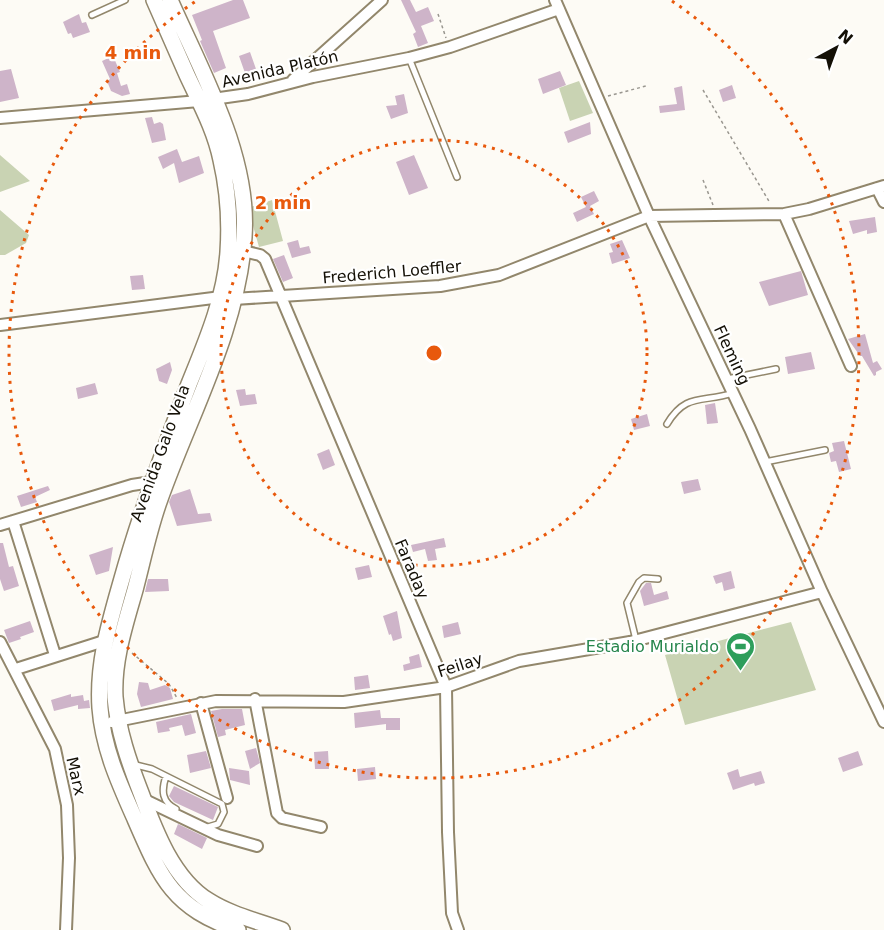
<svg xmlns="http://www.w3.org/2000/svg" width="884" height="930" viewBox="0 0 884 930" font-family="'DejaVu Sans',sans-serif">
  <rect width="100%" height="100%" fill="#fdfbf5"/>
  <path fill="#c9d3b3" d="M579,81L593,113L570,121L559,88Z
    M0,155L30,181L0,192Z
    M272,200L283,241L259,247L248,208Z
    M0,210L29,235L26,243L5,255H0Z
    M791,622L816,690L685,725L665,655Z"/>
  <path fill="#ceb4c9" d="M233,0H243L250,18L213,31L226,68L214,73L200,41L202,40L192,15Z
    M401,0H410L416,12L428,7L434,21L421,26L428,43L418,47L413,34L416,32Z
    M79,14L82,23L86,22L90,32L73,38L71,33L68,34L63,22Z
    M250,52L256,69L245,73L239,56Z
    M113,56L120,72L117,73L121,86L127,84L130,94L122,96L111,91L107,81L110,79L102,61Z
    M11,69L19,98L0,102V71Z
    M560,71L566,85L543,94L538,79Z
    M732,85L736,98L723,102L719,90Z
    M682,86L685,110L660,113L659,106L677,104L674,88Z
    M404,94L408,113L391,119L386,106L397,105L395,96Z
    M152,117L154,124L160,122L163,124L166,140L152,143L145,118Z
    M590,122L591,134L568,143L564,132Z
    M177,149L182,162L199,156L204,173L179,183L174,163L163,169L158,157Z
    M414,155L428,188L409,195L396,162Z
    M594,191L599,201L590,206L594,214L577,222L573,213L586,207L581,197Z
    M875,217L877,232L867,234V230L853,234L849,221Z
    M298,240L300,248L309,246L311,253L292,258L287,243Z
    M622,240L630,258L612,264L609,253L613,252L610,244Z
    M284,255L293,278L283,282L273,259Z
    M801,271L808,295L769,306L759,282Z
    M143,275L145,289L132,290L130,276Z
    M865,334L873,363L877,361L882,369L876,372V375L874,376L862,356H860L848,339Z
    M811,352L815,369L788,374L785,357Z
    M170,362L172,370L167,384L159,381L156,369Z
    M95,383L98,394L78,399L76,388Z
    M245,389L246,395L255,394L257,404L240,406L236,390Z
    M715,403L718,423L707,424L705,405Z
    M647,414L650,426L634,430L631,419Z
    M844,441L851,469L839,472L836,461L831,462L829,453L834,451L832,443Z
    M329,449L335,465L323,470L317,454Z
    M698,479L701,490L684,494L681,482Z
    M48,486L50,490L35,497L37,502L21,507L17,496Z
    M190,489L198,514L210,513L212,521L177,526L169,502L172,495Z
    M444,538L446,547L435,549L437,560L428,561L425,549L413,552L411,545Z
    M0,543H3L9,567L13,566L19,586L4,591L0,579Z
    M113,547L109,571L96,575L89,555Z
    M369,565L372,577L358,580L355,568Z
    M731,571L735,588L724,591L722,582L716,584L713,576Z
    M148,579H168L169,591L145,592Z
    M646,583H651L654,595L667,591L669,599L644,606L640,591Z
    M397,611L402,638L393,641L391,634L389,635L383,616Z
    M30,621L34,632L20,637L21,639L9,643L4,630Z
    M458,622L461,634L444,638L442,626Z
    M419,654L422,667L404,671L403,665L410,663L409,657Z
    M368,675L370,688L355,690L354,677Z
    M139,682L148,683L150,690L165,685L170,688L173,699L141,707L137,694Z
    M71,694V697L83,695L84,701L89,700L90,708L78,709V705L54,711L51,700Z
    M222,709H242L245,725L225,730L226,735L218,737L211,711Z
    M380,710L381,718H400V730H386V724L355,728L354,713Z
    M191,714L196,733L185,736L182,725L169,728L170,731L158,733L156,722Z
    M256,748L260,763L250,769L245,751Z
    M206,751L211,768L190,773L187,755Z
    M328,751L329,769H315L314,752Z
    M858,751L863,765L843,772L838,758Z
    M375,767L376,779L358,781L357,769Z
    M229,768L249,771L250,785L230,780Z
    M738,769L740,777L761,771L765,783L755,786L754,783L733,790L727,773Z
    M174,786L218,807L213,820L174,802L169,796Z
    M178,824L207,838L202,849L174,834Z"/>
  <g fill="none" stroke-linecap="round" stroke-linejoin="round">
    <defs>
      <path id="service" d="M92,15L125,0
        M409,58L457,177
        M727,379L776,369
        M667,424C686,392 703,403 733,393
        M765,462L825,450
        M636,640L627,603L639,582L644,578L658,579
        M132,764L152,769L222,804L224,812L218,824L208,827
        M166,776C161,791 162,802 176,809"/>
      <path id="minor" d="M555,0L649,216L750,429L822,592L884,722
        M293,80L382,0
        M0,118L199,101L248,94L313,77L409,58L450,47L559,9
        M877,188L884,202
        M784,214L851,366
        M243,251L260,255L265,259L446,687L448,832L452,913L458,930
        M234,299L440,286L499,275L649,216L784,214L809,209L884,186
        M0,325L221,297
        M13,521L55,655
        M0,525L132,485L158,481
        M0,642L55,749L67,805L69,858L66,930
        M16,669L104,641
        M255,699L277,813L282,818L321,827
        M201,703L227,798
        M112,722L216,701L344,702L446,687L519,661L630,642L822,592
        M143,799L218,835L257,846"/>
      <path id="secondary" d="M154,0C165,25 176,50 187,75C200,103 215,130 221,160C228,190 230,222 228,252C225,298 206,342 189,384C164,450 140,514 121,582C109,624 97,664 100,708C103,748 119,783 135,819C161,879 173,908 238,930
        M170,0C202,73 250,156 244,237C238,329 190,414 160,499C149,529 143,560 135,590C125,625 113,661 115,697C118,731 129,762 141,793C155,831 173,879 209,901C231,915 258,921 282,930"/>
    </defs>
    <use href="#service" stroke="#92876c" stroke-width="8"/>
    <use href="#minor" stroke="#92876c" stroke-width="14"/>
    <use href="#secondary" stroke="#92876c" stroke-width="18"/>
    <path stroke="#99968f" stroke-width="1.5" stroke-dasharray="3 3" stroke-linecap="butt" d="M438,14L446,38
      M703,90L770,203
      M608,96L646,86
      M703,180L713,205
      M132,653L169,684L177,698"/>
    <use href="#service" stroke="#fff" stroke-width="5"/>
    <use href="#minor" stroke="#fff" stroke-width="10"/>
    <use href="#secondary" stroke="#fff" stroke-width="15"/>
  </g>
  <g fill="none" stroke="#e8590c" stroke-width="3" stroke-dasharray="3 6">
    <circle cx="434" cy="353" r="213"/>
    <path d="M672 1A425 425 0 1 1 196 1"/>
  </g>
  <defs>
    <symbol id="stadium-pin" viewBox="-11 -11 22 30"><path d="M0 17L-7.5 6A9.5 9.5 0 1 1 7.5 6Z" fill="#2e9e5b" stroke="#fff"/><path d="M0-5a6.5 5 0 1 0 0 10a6.5 5 0 1 0 0-10ZM-3.5-1.8h7v3.6h-7Z" fill="#fff"/></symbol>
  </defs>
  <g fill-rule="evenodd">
    <use href="#stadium-pin" x="724" y="630" width="33" height="45"/>
  </g>
  <g text-anchor="middle" dominant-baseline="central" stroke-width="4.5" stroke-linejoin="round" paint-order="stroke">
    <g font-size="16" fill="#141006" stroke="#fff">
      <text transform="translate(280 69) rotate(-13)">Avenida Platón</text>
      <text transform="translate(392 272) rotate(-5)">Frederich Loeffler</text>
      <text transform="translate(732 355) rotate(65)">Fleming</text>
      <text transform="translate(160 453) rotate(-70)">Avenida Galo Vela</text>
      <text transform="translate(412 569) rotate(67)">Faraday</text>
      <text transform="translate(460 665) rotate(-18)">Feilay</text>
      <text transform="translate(76 776) rotate(77)">Marx</text>
    </g>
    <g font-size="16" fill="#27864d" stroke="#fff" text-anchor="end">
      <text x="719" y="646">Estadio Murialdo</text>
    </g>
  </g>
  <circle cx="434" cy="353" r="9" fill="#e8590c" stroke="#fff" stroke-width="3"/>
  <g font-size="18" text-anchor="middle" font-weight="bold" fill="#e8590c" stroke="#fff" stroke-width="4.5" stroke-linejoin="round" paint-order="stroke">
    <text x="133" y="59">4 min</text>
    <text x="283" y="209">2 min</text>
  </g>
  <g transform="translate(836 48) rotate(41)" stroke="#ffffff" stroke-width="4.5" paint-order="stroke">
  <path d="M0-4.5L10 22L0 15L-10 22Z" fill="#141006"/>
  <text y="-9" font-size="16" font-weight="bold" text-anchor="middle" fill="#141006">N</text>
  </g>
</svg>
